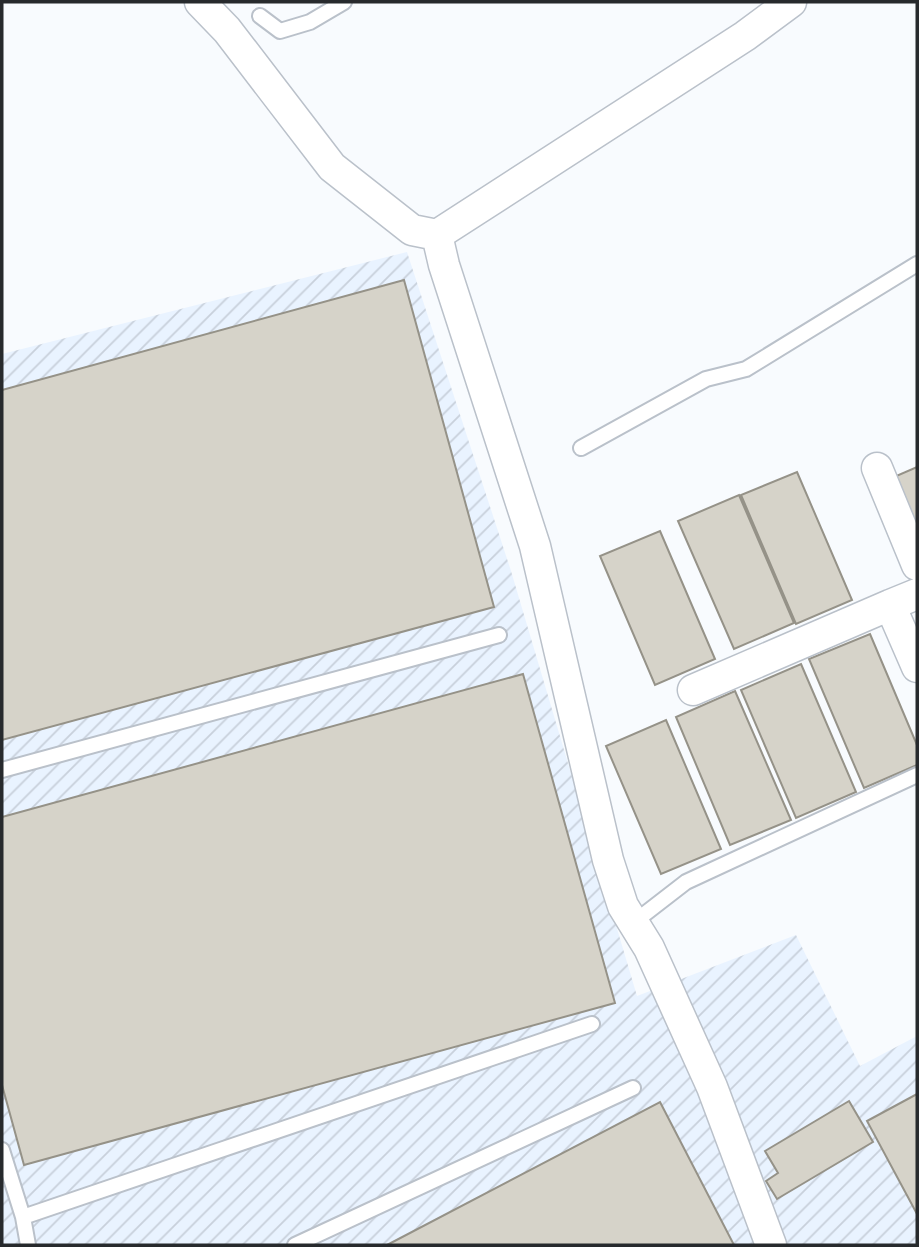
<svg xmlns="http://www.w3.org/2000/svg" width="919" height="1247" viewBox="0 0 919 1247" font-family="'Work Sans',sans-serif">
  <defs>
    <pattern id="industrial-furrows" width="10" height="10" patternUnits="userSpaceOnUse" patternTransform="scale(1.75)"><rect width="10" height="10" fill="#e9f3ff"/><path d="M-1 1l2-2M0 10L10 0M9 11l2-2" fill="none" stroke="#c8d0db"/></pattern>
  </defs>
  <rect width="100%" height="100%" fill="#f8fbfe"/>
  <path fill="url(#industrial-furrows)" d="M407,252L511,571L637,996L796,935L860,1066L917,1036V1245H2V354Z"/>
  <path fill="#d6d3c9" stroke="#959288" stroke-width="2" d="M404,280L494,607L2,740V390Z
    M917,467V525L907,529L887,480Z
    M797,472L852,600L796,624L741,495Z
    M739,495L794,623L734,649L678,521Z
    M660,531L715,659L655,685L600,556Z
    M870,634L917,745V765L864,788L809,659Z
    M801,664L856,792L796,818L741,690Z
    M523,674L615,1003L24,1165L2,1085V817Z
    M735,691L791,820L730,845L676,717Z
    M666,720L721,849L661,874L606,746Z
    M917,1094V1214L867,1121Z
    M849,1101L873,1142L777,1199L766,1181L778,1173L765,1151Z
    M660,1102L734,1245H387Z"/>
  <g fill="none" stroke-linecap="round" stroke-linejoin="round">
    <defs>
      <path id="service" d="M260,16L280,31L310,22L344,2
        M581,448L706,379L746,369L917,264
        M2,770L499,635
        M633,923L686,882L917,775
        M2,1150L23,1217L28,1245
        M23,1217L592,1024
        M295,1245L633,1088"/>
      <path id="minor" d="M200,2L227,30L332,167L412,230L437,235L745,36L791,2
        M437,235L444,265L535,546L608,860L623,906L649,948L712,1087L771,1245
        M877,468L917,565
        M917,594L890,605L917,667
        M693,690L890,605"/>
    </defs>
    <use href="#service" stroke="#bac1ca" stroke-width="18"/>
    <use href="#minor" stroke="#bac1ca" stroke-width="33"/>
    <use href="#service" stroke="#fff" stroke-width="14"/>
    <use href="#minor" stroke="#fff" stroke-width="30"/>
  </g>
  <rect width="919" height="1247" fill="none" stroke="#272a2d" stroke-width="7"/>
</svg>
